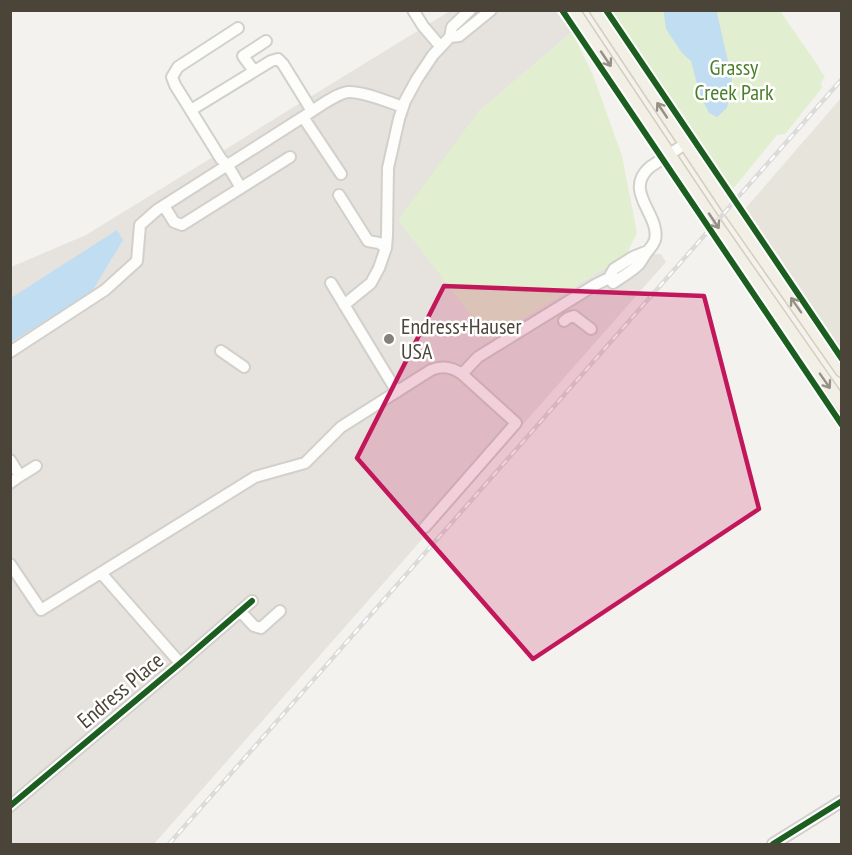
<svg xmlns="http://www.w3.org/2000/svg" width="852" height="855" viewBox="0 0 852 855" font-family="'PT Sans Narrow',sans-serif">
  <rect width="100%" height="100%" fill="#f4f2ee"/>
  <path fill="#e7e4dc" d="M841,98V370L738,217Z"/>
  <path fill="#e6e2de" d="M450,11H555L572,32L478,112L489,339L626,255L661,254L666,262L154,844H11V267L86,235Z"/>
  <path fill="#e1eecf" d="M603,11H780L819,67L820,70L825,77L821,82L822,88L785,134L777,135L728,195Z
    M572,32L593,75L622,156L637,233L626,255L489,339L398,220L478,112Z"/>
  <path fill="#e6e3df" d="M287,145L300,167L188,237L192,244L185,249L170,225L184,216L181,212Z
    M309,283L312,288L315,300L319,306L277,331L273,325L265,330L261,323L263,321L258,314Z
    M355,301L357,305L352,311L356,314L361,311L378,339L373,343L374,346L378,350L384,348L399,371L395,375L396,379L386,385L380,383L378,387L380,391L303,440L298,434L296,436L290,427L292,426L290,421L308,409L312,414L324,407L325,404L322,399L367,371L371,376L376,374V367L362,344L358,341H353L350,344L354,350L277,398L273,392L270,395L248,359L335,303L339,310H342Z
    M169,559L197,590L228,562L248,585L213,616L215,620L210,624L202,616L201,617L181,594L166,607L195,640L189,646L137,587Z
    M239,641L261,668L215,705L211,701L204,707L187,685L210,666L202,656L212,648L220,657Z
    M134,710L146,724L156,718L175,739L165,751L174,762L164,771L131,734L137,729L126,717Z
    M105,747L171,821L150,844H80L50,810L58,803L60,797L58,786L52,782L66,770V775L70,781L75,784L78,782V781L73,775Z"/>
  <path fill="#c0ddf1" d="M664,11L716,10L717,13L732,79L727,108L717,117L709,113L700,95L691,61L682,53L666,29L664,14Z
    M117,230L123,240L91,293L11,342V298Z"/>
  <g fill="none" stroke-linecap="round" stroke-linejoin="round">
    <defs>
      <path id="minor" d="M413,10L423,26L440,46
        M470,10L452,27L450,37L459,36L491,10
        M238,28L178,67L172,77L175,85L221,159L228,166L241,188
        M254,71L243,56L266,41
        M191,110L271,61L278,59L283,64L312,111
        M306,115C317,108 335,94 348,92C363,91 388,102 403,107
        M339,195L368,241L379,243L386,248L379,268L371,283L344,305
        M164,206L174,222L182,225L290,157
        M386,248L387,235L388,168L399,119L405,101L417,79L433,55L450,37
        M609,278L613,283C621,277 633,271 639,264C642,260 644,256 647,252C650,248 653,246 655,240C661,215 622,191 650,167L685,144
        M331,283L397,392
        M564,321L568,318L574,316L591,329
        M221,351L244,367
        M10,352L105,290L137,261L140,225L157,210L303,117L341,174
        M10,460L20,476L36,466
        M10,483L20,476
        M425,527L516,423L462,374
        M10,564L41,610L255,477L305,463L341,427L431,370C443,365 452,367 462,374L478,357L595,285L609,278L614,269L633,257L648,251
        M101,573L180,663
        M240,611L254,626L261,628L280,611
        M10,806L184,660L252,601
        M773,844L842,801"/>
      <path id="major" d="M573,10L715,223L842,405
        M596,10L728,208L842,371"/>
    </defs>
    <use href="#minor" stroke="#d2d0cb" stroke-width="14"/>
    <use href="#major" stroke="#d6cebb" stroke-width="15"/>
    <use href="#minor" stroke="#fdfdfc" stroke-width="10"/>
    <use href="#major" stroke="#f2efe6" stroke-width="12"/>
    <defs>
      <path id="rail" d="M169,844L842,79"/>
    </defs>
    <use href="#rail" stroke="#dbdbda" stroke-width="4.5"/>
    <use href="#rail" stroke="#fff" stroke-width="2" stroke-dasharray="7" stroke-linecap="butt"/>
    <defs>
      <path id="cycleway" d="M562,10L842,425
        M606,10L842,359
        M10,806L184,660L252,601
        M773,844L842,801"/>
    </defs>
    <use href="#cycleway" stroke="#fff" stroke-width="10"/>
    <use href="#cycleway" stroke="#1b5e20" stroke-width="6"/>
  </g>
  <defs><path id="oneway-shaft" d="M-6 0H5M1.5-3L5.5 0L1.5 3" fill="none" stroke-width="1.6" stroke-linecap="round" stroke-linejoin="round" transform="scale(1.5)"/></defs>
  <g stroke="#969187">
    <use href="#oneway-shaft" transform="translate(606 59) rotate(56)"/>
    <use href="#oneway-shaft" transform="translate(662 110) rotate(-124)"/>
    <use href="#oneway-shaft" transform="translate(714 221) rotate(56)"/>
    <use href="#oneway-shaft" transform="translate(796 305) rotate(-125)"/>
    <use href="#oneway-shaft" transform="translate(825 381) rotate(55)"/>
  </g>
  <path fill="#c2185b" fill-opacity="0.2" stroke="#c2185b" stroke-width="4.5" stroke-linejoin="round" d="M444,286L704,296L759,509L533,659L357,458Z"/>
  <circle fill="#868178" stroke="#fff" stroke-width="2" cx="389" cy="339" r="6"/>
  <g text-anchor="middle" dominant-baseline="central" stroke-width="5" stroke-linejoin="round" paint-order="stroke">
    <g font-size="22" fill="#4a7f2a" stroke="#fff">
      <text x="734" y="67">Grassy<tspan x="734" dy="25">Creek Park</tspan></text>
    </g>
    <g font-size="22" fill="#4b4439" stroke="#fff" text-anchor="start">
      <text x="401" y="326">Endress+Hauser<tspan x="401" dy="25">USA</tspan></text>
    </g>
    <g font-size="22" fill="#4b4439" stroke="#fff">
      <text transform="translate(120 690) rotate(-40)">Endress Place</text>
    </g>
  </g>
  <rect width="852" height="855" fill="none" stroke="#4b4439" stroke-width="24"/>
</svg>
